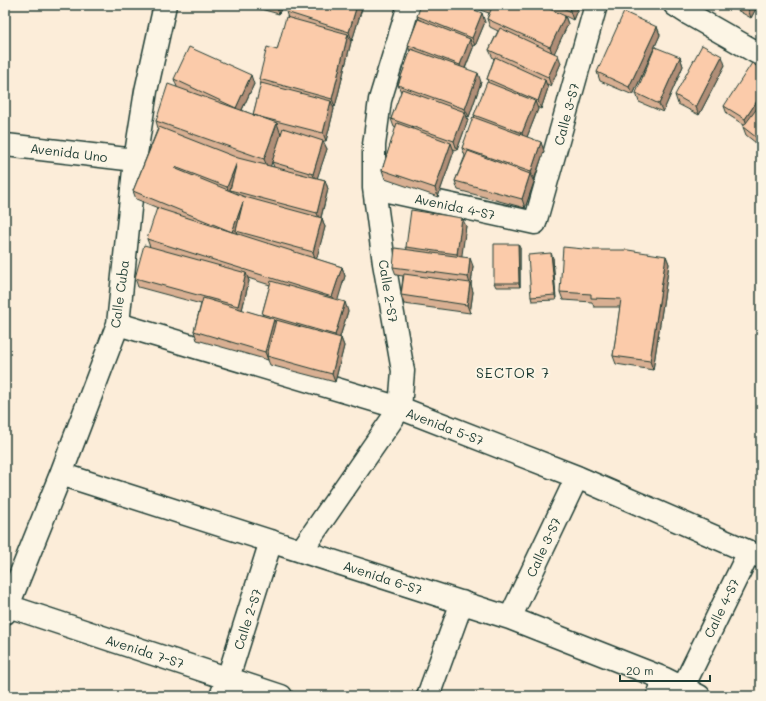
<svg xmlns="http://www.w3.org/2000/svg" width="766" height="701" viewBox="0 0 766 701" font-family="Mali,sans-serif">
  <rect width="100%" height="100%" fill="#fcedd9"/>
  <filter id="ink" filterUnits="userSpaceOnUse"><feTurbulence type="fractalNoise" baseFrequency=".025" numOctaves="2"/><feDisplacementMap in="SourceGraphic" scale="8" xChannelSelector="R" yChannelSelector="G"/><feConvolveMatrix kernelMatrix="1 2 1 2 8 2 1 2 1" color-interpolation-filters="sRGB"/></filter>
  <g filter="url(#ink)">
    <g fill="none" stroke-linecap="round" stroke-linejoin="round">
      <defs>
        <path id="minor" d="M675,5L689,14L761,55
          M5,147L6,145L135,160
          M374,188L535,223L596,5
          M118,324L400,408L577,477L761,557
          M61,474L510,618L665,679L699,696
          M301,551L400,408L403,371L384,263L374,188V145L380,100L409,5
          M8,606L281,696
          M5,613L61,474L118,324L135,160L146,91L165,5
          M510,618L577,477
          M683,687L749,552
          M221,696L228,678L271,541
          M428,696L462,602
          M658,696L665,679"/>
      </defs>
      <use href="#minor" stroke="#1f3d34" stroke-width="25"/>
      <use href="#minor" stroke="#fcf5e5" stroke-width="22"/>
    </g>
    <path fill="#d8af92" stroke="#1f3d34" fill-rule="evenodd" d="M246,5H282L279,14Z
      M363,5L352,41L350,40L351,42L335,107H333L334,109L326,141H323L327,149L317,178L325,180L328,189L321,218H322L325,227L316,259L342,267L345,276L337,300L348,311L340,337L341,338L344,346L335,382L270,365L268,360L197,340L194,331L201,304L138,287L135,278L150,247L147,239L163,210L136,199L133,191L158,128L156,121L177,87L174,79L254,84L242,110L253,115L261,85L259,79L277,50L288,18L286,12ZM276,152L272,162L274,167L270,166ZM248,278L270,285L262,314L263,316L242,310L249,281Z
      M465,5H579L573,20L565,16L568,24L554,53L561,63L551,86L547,84L548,88L541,109L537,107L538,109L527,137L544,151L534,180H533L534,182L525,208L458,190L455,181L465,156L462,148L475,118L474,115L488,82L487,79L494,59L493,58L489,50L498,31L490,27L487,19L489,13Z
      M728,5H758L751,18Z
      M417,16L485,22L475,46L473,45V48L465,69L481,82L469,117L466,116L468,120L457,150L453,149L454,151L438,197L385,179L382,170L396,128L394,127L391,119L401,92L398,85L410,52L408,45L418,19Z
      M657,27L660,35L633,95L600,81L597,72Z
      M680,57L683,66L663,112L639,102L636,93Z
      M725,65L699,115L678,104L675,95Z
      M761,69V147L746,135L743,127L744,125L727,114L724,106Z
      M466,226L461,256L473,266L471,285L473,292L470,313L404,304L401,295L403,276L396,275L393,267L407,249L406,247Z
      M520,248V287H496L494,283Z
      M666,256L669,264L653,370L616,364L613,356L620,307H594L592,302L563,300L560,292Z
      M553,258L556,300L532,301L531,297Z"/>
    <path fill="#b08e77" stroke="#1f3d34" d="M276,5H282L279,14Z
      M357,5H363L352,41L349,32Z
      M572,5H579L573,20L570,11Z
      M750,5H758L751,18L748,9Z
      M482,13L485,22L475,46L472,38Z
      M565,16L568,24L553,56L550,47Z
      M657,27L660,35L633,95L629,87Z
      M348,34L351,42L335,107L332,99Z
      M470,39L473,48L463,73L460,65Z
      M558,55L561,63L551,86L548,77Z
      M722,56L725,65L699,115L696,107Z
      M680,57L683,66L663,112L659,104Z
      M478,73L481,82L469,117L465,109Z
      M251,75L254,84L239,116L236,108Z
      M545,80L548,88L541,109L538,101Z
      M761,95V108L748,128L745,119Z
      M331,101L334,109L326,141L323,133Z
      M535,101L538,109L525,142L522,133Z
      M465,112L468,120L457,150L454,141Z
      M277,123L281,135L269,171L264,159Z
      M323,141L327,149L316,182L313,174Z
      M541,142L544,151L534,180L531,172Z
      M451,143L454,151L438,197L435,188Z
      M237,162L230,190L231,193L230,196L227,187Z
      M530,174L534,182L525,208L522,199Z
      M325,180L328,189L320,221L317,213Z
      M243,202L236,231L237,234L235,240L232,232Z
      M322,218L325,227L316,261L313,252Z
      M462,218L466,226L461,262L457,254Z
      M518,244L520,248V287L519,283Z
      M551,253L553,258L556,300L555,295Z
      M666,256L669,264L653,370L650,361Z
      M470,258L473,266L471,285L473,292L470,313L467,305L470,284L468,277Z
      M342,267L345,276L336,306L332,297Z
      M246,273L249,281L241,314L238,306Z
      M345,302L348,311L338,343L335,335Z
      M274,319L277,327L267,356L268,360L265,352Z
      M341,338L344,346L335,382L332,374Z"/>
    <path fill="#fbcbaa" stroke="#1f3d34" d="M289,5H357L349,32L286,12Z
      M421,5H462L482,13L472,38L417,16Z
      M493,5H541L565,16L550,47L487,19Z
      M554,5H572L570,11Z
      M740,5H750L748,9Z
      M624,12L657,27L629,87L597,72Z
      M286,17L348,34L332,99L259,79L267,47L277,50Z
      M418,19L470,39L460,65L408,45Z
      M500,28L558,55L548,77L489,50Z
      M702,45L722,56L696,107L675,95Z
      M189,47L251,75L236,108L174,79Z
      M655,47L680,57L659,104L636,93Z
      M411,49L478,73L465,109L398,85Z
      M495,57L545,80L538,101L487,79Z
      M752,63L761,69V95L745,119L724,106Z
      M487,82L535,101L522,133L474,115Z
      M261,83L331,101L323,133L264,118L253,115Z
      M168,84L277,123L264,159L156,121Z
      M402,89L465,112L454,141L391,119Z
      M761,103V141L743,127Z
      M473,117L541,142L531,172L462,148Z
      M397,123L451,143L435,188L382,170Z
      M159,127L238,158L325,180L317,213L230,190L237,162L227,187L175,167L174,168L245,197L322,218L313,252L236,231L243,202L232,232L133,191Z
      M283,128L323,141L313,174L272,162Z
      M468,151L530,174L522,199L455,181Z
      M157,208L342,267L332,297L147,239Z
      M411,210L462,218L457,254L406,247Z
      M494,244H518L519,283H494Z
      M144,245L246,273L238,306L135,278Z
      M563,247L594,250H628L666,256L650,361L613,356L621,299L591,298V294L560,292Z
      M395,248L470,258L468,277L393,267Z
      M551,253L555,295L531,297L528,255Z
      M404,274L470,283L467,305L401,295Z
      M271,281L345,302L335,335L262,314Z
      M203,298L274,319L265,352L194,331Z
      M276,320L341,338L332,374L267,356Z"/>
  </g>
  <g text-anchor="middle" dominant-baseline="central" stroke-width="4" stroke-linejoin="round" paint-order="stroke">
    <g font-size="13" fill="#1f3d34" stroke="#fcf5e5">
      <text transform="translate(566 114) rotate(-75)">Calle 3-S7</text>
      <text transform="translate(69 152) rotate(7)">Avenida Uno</text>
      <text transform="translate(455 206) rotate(12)">Avenida 4-S7</text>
      <text transform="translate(389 291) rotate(81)">Calle 2-S7</text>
      <text transform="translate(119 294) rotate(-82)">Calle Cuba</text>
      <text transform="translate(445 426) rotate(21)">Avenida 5-S7</text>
      <text transform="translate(543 547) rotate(-65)">Calle 3-S7</text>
      <text transform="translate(383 577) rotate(18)">Avenida 6-S7</text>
      <text transform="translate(721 608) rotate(-64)">Calle 4-S7</text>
      <text transform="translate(247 619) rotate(-72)">Calle 2-S7</text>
      <text transform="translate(145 651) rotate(18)">Avenida 7-S7</text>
    </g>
    <g font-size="14" letter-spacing="1" fill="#1f3d34" stroke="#fcf5e5">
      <text x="513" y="372">SECTOR 7</text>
    </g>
  </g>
  <rect width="766" height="701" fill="none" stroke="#fcf5e5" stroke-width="20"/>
  <rect x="10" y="10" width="746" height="681" fill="none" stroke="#1f3d34" stroke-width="1.5" filter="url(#ink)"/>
  <path d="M620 675v6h90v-6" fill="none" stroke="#1f3d34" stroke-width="2"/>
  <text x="626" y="675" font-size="12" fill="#1f3d34" stroke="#fcf5e5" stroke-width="3" paint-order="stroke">20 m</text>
</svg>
